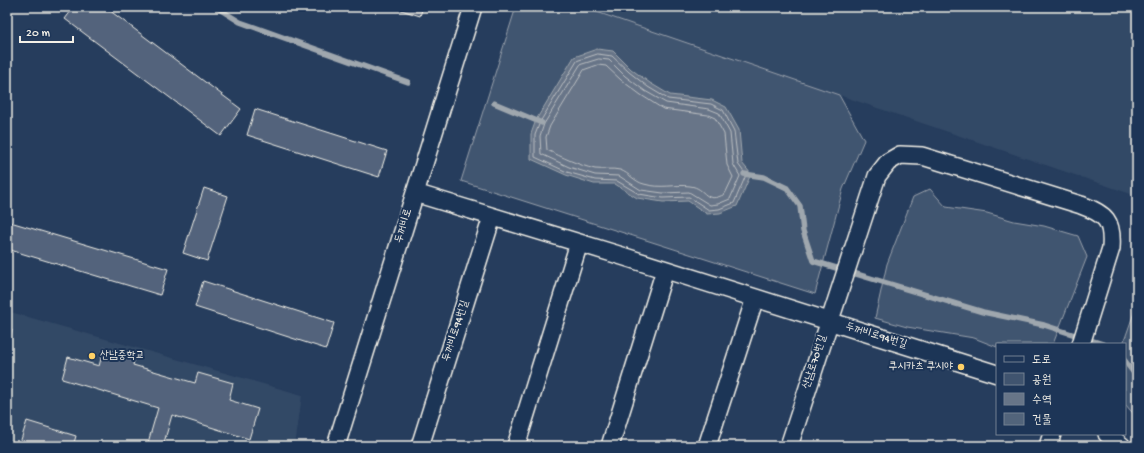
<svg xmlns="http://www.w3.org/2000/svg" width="1144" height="453" viewBox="0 0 1144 453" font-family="'Gochi Hand','Poor Story',sans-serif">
  <rect width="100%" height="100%" fill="#263d5d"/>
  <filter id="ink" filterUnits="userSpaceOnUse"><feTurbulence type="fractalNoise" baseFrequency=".025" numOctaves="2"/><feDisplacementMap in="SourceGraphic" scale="8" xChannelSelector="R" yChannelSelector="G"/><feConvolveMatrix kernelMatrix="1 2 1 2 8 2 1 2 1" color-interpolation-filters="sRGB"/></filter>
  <g filter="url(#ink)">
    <path fill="#334966" d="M582,7H1137V196L839,95Z
      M7,311L302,395L295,446H7Z"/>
    <path fill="#40546f" stroke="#9aa2ac" d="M516,7H582L839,95L864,140L843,189L815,294L461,181Z
      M930,189L946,207L987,213L1014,221L1044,226L1078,236L1087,257L1053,344H997V347L974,338L907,327L875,318L887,264L913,197Z
      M1137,304V418L1125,404V344H1123Z"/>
    <path fill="#677588" stroke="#9fa7ae" d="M597,49L613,51L631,69L650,83L670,95L712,100L726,107L739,130L742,163L751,174L737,206L720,213L707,214L688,201L663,202L637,198L615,184H594L566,175L531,159V134L536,120L574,57Z"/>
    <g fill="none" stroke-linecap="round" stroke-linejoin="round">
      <path stroke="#bcbfc2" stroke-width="1" d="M598,54L612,56L629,72L648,87L668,99L711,104L723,110L734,131L738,164L746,175L734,203L719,209L709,210L689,197L663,198L639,194L617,181L595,180L567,172L535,157V135L540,122L577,61Z
        M599,59L609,60L625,76L645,91L666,103L709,109L719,113L730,133L733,164L740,176L730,199L718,204L710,205L689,192L663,193L641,190L619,176L595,175L569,167L541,154L540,136L544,124L580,65Z
        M598,65L606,66L621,80L641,95L663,109L708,115L715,118L724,134L727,165L733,177L725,194C704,205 707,188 690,186C675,184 661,189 644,184C635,182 629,173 620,170C612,168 603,170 595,169C578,165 562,157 547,150L546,137L550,126L584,70Z"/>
      <path stroke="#9fa7ae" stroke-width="5.5" d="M216,7L240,22L408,82
        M494,103L542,123
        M744,174L764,177L787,188L800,206L803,231L813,261L983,312L1044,325L1103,344
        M1125,361L1137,377"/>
    </g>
    <path fill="#52647b" stroke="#f4f1e8" d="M74,7H105L241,109L221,136L65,19Z
      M392,7H423L420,16Z
      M255,109L387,151L379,177L247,135Z
      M204,188L228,196L207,261L183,253Z
      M7,221L168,269L160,295L7,249Z
      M203,281L334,323L326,349L195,307Z
      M7,328L12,330L7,347Z
      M104,348L135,357L133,365L195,383L198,373L233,383L229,400L258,409L249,439L172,415L163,446H147L158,408L62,379L68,357L99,366Z
      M27,421L76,436L73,446H19Z"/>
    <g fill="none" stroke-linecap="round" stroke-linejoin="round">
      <defs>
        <path id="minor" d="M415,193L622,256L997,374
          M1107,434L1122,446
          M336,446L473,7
          M420,446L492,217
          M516,446L579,243
          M610,446L665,270
          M707,446L755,298
          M789,446L877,176L888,162L900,155L922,156L1081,205C1106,214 1113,221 1111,248L1081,344
          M1048,446L1052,434"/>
      </defs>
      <use href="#minor" stroke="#f4f1e8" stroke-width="20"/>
      <use href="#minor" stroke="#1d3557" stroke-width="17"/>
    </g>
  </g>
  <g fill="#ffd166" stroke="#1d3557" stroke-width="1.5">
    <circle cx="92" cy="356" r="4"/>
    <circle cx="961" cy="367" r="4"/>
  </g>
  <g text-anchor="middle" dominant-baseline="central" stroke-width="4" stroke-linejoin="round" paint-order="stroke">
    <g font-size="11" fill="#f4f1e8" stroke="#1d3557">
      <text transform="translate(404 226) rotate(-73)">두꺼비로</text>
      <text transform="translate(456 331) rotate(-72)">두꺼비로94번길</text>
      <text transform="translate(876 336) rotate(17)">두꺼비로94번길</text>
      <text transform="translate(815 362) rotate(-72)">산남로70번길</text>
    </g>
    <g font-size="11" fill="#f4f1e8" stroke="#1d3557" text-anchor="start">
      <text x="100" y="356">산남중학교</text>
      <text x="953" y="367" text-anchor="end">쿠시카츠 쿠시야</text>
    </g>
  </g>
  <rect width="1144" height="453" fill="none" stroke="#1d3557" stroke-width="24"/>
  <rect x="12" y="12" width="1120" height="429" fill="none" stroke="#f4f1e8" stroke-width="1.5" filter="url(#ink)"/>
  <rect x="996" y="343" width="130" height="92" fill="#1d3557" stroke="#738091"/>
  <rect x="1004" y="356" width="20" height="6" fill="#1d3557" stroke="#738091"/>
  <text x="1032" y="363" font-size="12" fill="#f4f1e8">도로</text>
  <rect x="1004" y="373" width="20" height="12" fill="#40546f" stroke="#738091"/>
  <text x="1032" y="383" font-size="12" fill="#f4f1e8">공원</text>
  <rect x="1004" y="393" width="20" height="12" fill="#677588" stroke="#738091"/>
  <text x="1032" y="403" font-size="12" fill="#f4f1e8">수역</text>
  <rect x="1004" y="413" width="20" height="12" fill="#52647b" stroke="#738091"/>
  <text x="1032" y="423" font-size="12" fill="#f4f1e8">건물</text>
  <path d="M20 36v6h53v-6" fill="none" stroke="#f4f1e8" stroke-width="2"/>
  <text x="26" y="36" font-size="12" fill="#f4f1e8" stroke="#1d3557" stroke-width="3" paint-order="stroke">20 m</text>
</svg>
